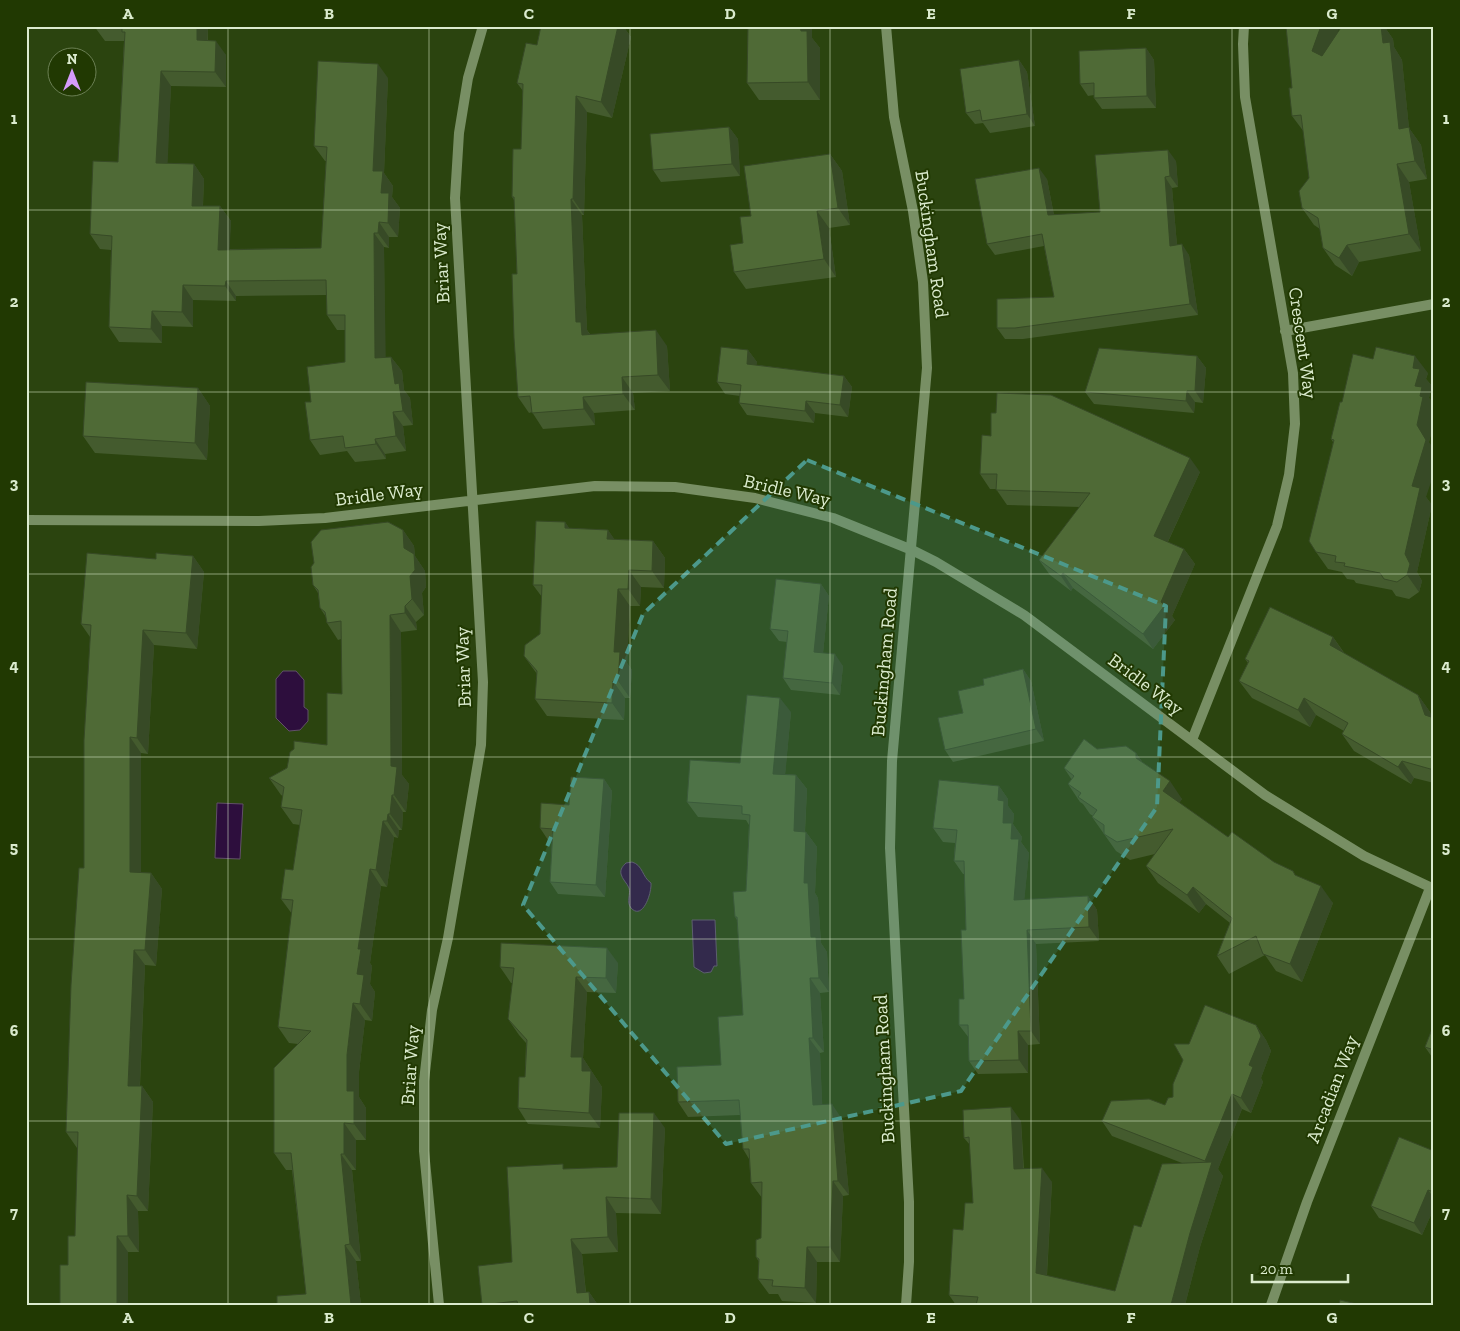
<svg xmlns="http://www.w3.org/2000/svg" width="1460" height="1331" viewBox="0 0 1460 1331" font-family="'Zilla Slab',serif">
  <rect width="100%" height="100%" fill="#2b440f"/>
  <path fill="#2d0e3d" stroke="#615068" d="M283,671H296L304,680V707L308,710V721L300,730L289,731L276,718V679Z
    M217,803L243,804L240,859L215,858Z
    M632,862C643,865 642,877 651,883C652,892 643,921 631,908C626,902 631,894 629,888C627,883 622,879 621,874C620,869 623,866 626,863Z
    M692,920H715L717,966H714L711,972L704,973L694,967Z"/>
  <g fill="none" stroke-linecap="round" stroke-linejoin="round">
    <path stroke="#788f64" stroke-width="10" d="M886,26L894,117L913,211L923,282L927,368L892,761L890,848L909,1202V1262L906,1305
      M1285,331L1434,304
      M26,520L259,521L325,518L595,486L675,487L755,498L833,518L912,550L936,562L1024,615L1265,795L1364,856L1434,889
      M1192,740L1277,526L1289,475L1295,424L1293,373L1245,97L1243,44L1244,26
      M439,1305L424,1151V1081L432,1010L448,938L481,745L483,682L455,198L459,133L468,78L483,26
      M1271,1305L1307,1202L1430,888"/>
  </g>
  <path fill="#445b2e" d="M94,26H208V40L226,55V87L171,86L167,163L194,164L204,179L203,206H220L231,221L229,249L321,248L326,161H325L314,146L388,78L384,173L393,186L392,197L400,208L398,237H389V248L384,247L385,357H391L402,371L404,390L410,398L413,425L403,426L406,451L385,454L386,459L355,462L347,451L320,455L310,440L311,402L345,362V330H337L327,315V295L236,296V301L193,300V327L162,326V343L119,342L109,327L111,250L100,249L90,234L118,162L124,41H105Z
    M541,26H623L631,37L612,118L587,112L584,215H582L587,330L590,334L667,346L670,391L633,393L635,410L594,413L595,425L543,429L532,412L529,413L518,397L517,274L514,200L512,197L521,149L523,91L517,83L537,45Z
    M1342,26H1384L1393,39L1394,47L1402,60L1409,128L1421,145L1427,179L1409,182L1421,251L1359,262L1352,276L1335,265L1323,248L1320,229L1314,225L1302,208L1309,178L1304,132L1292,116Z
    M812,38L820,48V100H759L747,83Z
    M1146,48L1154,60L1156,108L1102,109L1094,98V95L1088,96L1080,84Z
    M1019,60L1027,72L1035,126L990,133L983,123L975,124L966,113Z
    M729,127L738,139L740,176L661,182L653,170Z
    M830,154L842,171L850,225L829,228L836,277L746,289L734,272L751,216Z
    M1176,161L1178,187L1172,188L1177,245L1189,255L1198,315L1023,339H1005L997,328L1054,297L1044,246L995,255L987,244L1047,179L1054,215L1100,212Z
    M748,350L757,362L756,365L844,376L852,387L848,417L815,413L814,423L747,415L739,403L740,396L725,394L717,382Z
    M1197,356L1206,368L1203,403L1195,402L1194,413L1094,404L1085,392Z
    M1428,373L1426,379L1432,386L1429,398L1434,404L1432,410L1434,412V422L1429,442L1426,497L1432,505L1417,572L1422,581L1419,592L1409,599L1396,596L1392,590L1356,583L1354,580L1347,579L1342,572L1328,569L1316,552L1333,442L1331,439L1342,402Z
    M198,388L210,406L207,460L95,453L83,436Z
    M1200,472L1168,542L1184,549L1195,564L1172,616L1175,620L1153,649L1073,588L1071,591L1050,575L1039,560L1080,507L1007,505L996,489H990L980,474Z
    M565,522L569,528L608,530L614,539L653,541L665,558L664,588L641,587L640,606H630L627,663L632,670L630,698H625L624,720L547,716L535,699L537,674L524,656L540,634L542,597L533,585Z
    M403,530L414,546L415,556L425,571L426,587L422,593L424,615L416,622L417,630L401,632L402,775L409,784L406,812H403L402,830H399L398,838L394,837L387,887L381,886L370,963L372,966L370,984L375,992L372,1021L365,1020L359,1072V1097L366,1108V1140H356V1170H352L361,1261H356L361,1305H277L306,1294L292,1170H286L274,1153L298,1044L289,1043L278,1027L292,914L281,899L293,870L300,825L293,824L281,807L283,796L281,795L269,778L327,745L342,694L341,639L338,640L327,623L326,617L320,608L318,593L313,585L314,563Z
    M193,556L204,572L197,649L154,645L148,754L141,753V873H151L162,889L156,966L145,965L140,1086H142L153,1102L148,1211H138L139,1252H128V1305L68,1265L75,1236L78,1148H77L66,1132L84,868L90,637L81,624L156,559Z
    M821,584L829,596L823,653L843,666L840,695L791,690L783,678L787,642L779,641L770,629Z
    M1333,637L1345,654L1418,695L1430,712L1431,717L1434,718V783L1414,778L1411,784L1354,751L1342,734L1344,731L1316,715L1310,727L1252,698L1239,681L1248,663L1245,659Z
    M1023,669L1031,681L1044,741L953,762L945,750L984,685Z
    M791,712L785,774L796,775L807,789L805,832H806L817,847L815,893L818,898L821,943L827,952L829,992L820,993L824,1052L820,1053L822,1105L842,1119L849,1195L843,1196L840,1262H817L816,1303L782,1301L778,1294H769L758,1279L759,1262L756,1257L761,1238L762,1198L751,1183L749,1159L743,1149L740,1115L688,1117L678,1102L721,1065L743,1015L737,920L735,917L746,891L749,825L746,820L698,817L687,802L740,763Z
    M1097,749L1136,753L1143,763L1182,799L1179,803L1228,837L1274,862L1297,876L1333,903L1302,982L1276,971L1265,955L1229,974L1217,956L1230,923L1206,904L1199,913L1158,883L1146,866L1155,854L1130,860L1116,851L1092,817L1093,816L1090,814L1083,804L1080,802L1068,784L1072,780L1064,768Z
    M604,779L612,791L605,897L558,894L550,882L552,840H548L540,828Z
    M999,786L1008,799V806L1014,814L1013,824L1022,837L1021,842L1029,853L1024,900L1088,896L1097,910L1099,941L1036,944L1040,1044L1028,1045V1073L978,1074L969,1061V1038L959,1025L964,999L966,930L964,874H963L954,861L955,843L943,842L933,828Z
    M618,963L616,993L587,992L583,1058L602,1087L600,1128L528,1124L518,1108L525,1077L526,1043L519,1035L508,1019L513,983H511L500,967Z
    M1434,1024V1060L1425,1047Z
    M1256,1025L1266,1040L1271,1051L1261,1078L1263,1082L1251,1113L1242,1109L1218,1169L1223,1176L1200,1247L1185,1305H956L949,1295L963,1230L973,1203L970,1145L964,1138L1021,1121L1024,1169L1052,1182L1047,1276L1115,1291L1141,1227L1182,1163L1112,1136L1102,1121L1165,1105L1173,1097L1189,1044Z
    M665,1128L661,1214L616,1213L618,1252L582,1254L586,1292H589L598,1305H482L512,1262L566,1169L617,1167Z
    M1434,1151V1208L1422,1235L1379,1218L1371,1206Z"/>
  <path fill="#374a26" d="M197,26H208L207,55L197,40Z
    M618,26H623L631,37L612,118L601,102Z
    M800,26H812V38L820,48V100L808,82Z
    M1321,26H1340L1324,69L1312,51Z
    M1381,26H1384L1393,39L1394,47L1402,60L1409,128L1421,145L1427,179L1415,161L1399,129L1383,43Z
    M216,41L226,55V87L215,72Z
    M1146,48L1154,60L1156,108L1147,96Z
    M1019,60L1027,72L1035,126L1027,114Z
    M378,64L388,78L384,173L393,186L392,197L400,208L398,237L388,223L373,171Z
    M161,71L171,86L167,178L156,163Z
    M576,96L587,112L584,215L573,199Z
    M729,127L738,139L740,176L732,164Z
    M1168,150L1176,161L1178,187L1170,176Z
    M830,154L842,171L850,225L838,208Z
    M194,164L204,179L202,221L192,206Z
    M1397,164L1409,182L1421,251L1409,234Z
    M1039,168L1047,179L1056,226L1048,215Z
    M1165,177L1172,188L1178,257L1170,246Z
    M571,199L582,215L587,330L592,338L582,335L576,322Z
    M220,206L231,221L229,264L218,250Z
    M817,211L829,228L836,277L824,259Z
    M379,222L389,237V248L378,233Z
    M374,233L384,247L386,373L375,358Z
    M1182,244L1189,255L1198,315L1190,304Z
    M1347,245L1359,262L1352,276L1339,258Z
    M226,281L236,296V301L225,286Z
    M183,285L193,300V327L182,312Z
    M152,311L162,326V343L151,329Z
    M656,330L667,346L670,391L658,375Z
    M748,350L757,362L755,376L747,364Z
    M1197,356L1206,368L1203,403L1195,391Z
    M1415,356L1428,373L1426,379L1432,386L1429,398L1434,404L1432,410L1434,412V422L1429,442L1434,449V473L1426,497L1432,505L1417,572L1422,581L1419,592L1407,575L1405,554L1412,486L1420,396L1415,386L1413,368Z
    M391,357L402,371L404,390L410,398L413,425L403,411L395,384Z
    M844,376L852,387L848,417L840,405Z
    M622,377L633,393L635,410L623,394Z
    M198,388L210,406L207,460L195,443Z
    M1187,391L1195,402L1194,413L1186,401Z
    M583,397L594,413L595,425L584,409Z
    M806,401L815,413L814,423L805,411Z
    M393,412L403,426L406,451L396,436Z
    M375,439L385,454L386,459L376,444Z
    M1190,458L1200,472L1164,550L1154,536Z
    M565,522L577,539L565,528Z
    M403,530L414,546L415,556L425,571L426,587L422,593L424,615L412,599L404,548Z
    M608,530L620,547L607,539Z
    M653,541L665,558L664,588L652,571Z
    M1184,549L1195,564L1172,616L1175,620L1153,649L1143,634L1161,602Z
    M193,556L204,572L197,649L186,633Z
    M629,570L641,587L640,606L628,589Z
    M1063,573L1073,588L1071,591L1061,576Z
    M821,584L829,596L822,663L814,652Z
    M618,589L630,606L627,663L632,670L630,698L618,681L614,652Z
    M405,606L416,622L417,630L405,613Z
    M390,615L401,632L402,775L409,784L406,812L394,795L391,766Z
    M143,630L154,645L148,754L137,738Z
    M1333,637L1345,655L1330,645Z
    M835,654L843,666L840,695L832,683Z
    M1023,669L1031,681L1044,741L1036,729Z
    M613,681L625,698L624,720L612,703Z
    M1418,695L1430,712L1434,723L1425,715Z
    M780,698L791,712L784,788L773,774Z
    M1304,698L1316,715L1310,727L1298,710Z
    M130,737L141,753V888L130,872Z
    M1136,753L1148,770L1136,758Z
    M1402,761L1414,778L1411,784L1398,767Z
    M796,775L807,789L804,846L794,831Z
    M604,779L612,791L605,897L596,885Z
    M1170,781L1182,799L1175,809L1163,791Z
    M999,786L1008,799V806L1014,814L1013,824L1022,837L1021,842L1029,853L1023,914L1014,900L1011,839L1003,823L998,800Z
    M392,795L403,812L402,830L390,814Z
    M388,814L399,830L398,838L387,821Z
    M383,821L394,837L387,887L376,870Z
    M806,832L817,847L815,893L818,898L821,943L827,952L829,992L819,978L811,937L804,883Z
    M370,869L381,886L370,963L372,966L370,984L375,992L372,1021L360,1004L357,974L358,949Z
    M151,873L162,889L156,966L145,950Z
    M1321,886L1333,903L1302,982L1290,964Z
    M1193,887L1206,904L1199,913L1187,895Z
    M1088,896L1097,910L1099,941L1089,927Z
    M1027,930L1036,944L1040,1044L1031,1031Z
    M607,948L618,963L616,993L606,978Z
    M134,950L145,965L139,1102L128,1086Z
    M576,977L587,992L583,1058L602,1087L600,1128L589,1113L571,1057Z
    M810,978L820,993L824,1052L813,1038Z
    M353,1003L365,1020L359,1072V1097L366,1108V1140L354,1124L347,1091V1055Z
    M1256,1025L1266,1040L1271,1051L1261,1078L1263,1082L1251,1113L1241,1098L1249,1065Z
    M1018,1031L1028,1045V1073L1019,1060Z
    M809,1038L820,1053L823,1120L813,1105Z
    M142,1086L153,1102L148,1211L137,1196Z
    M1232,1094L1242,1109L1218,1169L1223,1176L1200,1247L1185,1305H1171L1190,1233L1210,1169L1205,1161Z
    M832,1104L842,1119L849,1195L838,1181Z
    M1011,1107L1021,1121L1024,1183L1014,1169Z
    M654,1113L665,1128L661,1214L651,1199Z
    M344,1123L356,1140V1170L344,1154Z
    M341,1154L352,1170L361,1261L350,1244Z
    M1042,1168L1052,1182L1046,1288L1036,1273Z
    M833,1181L843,1196L840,1262L830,1247Z
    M1428,1190L1434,1198V1208L1422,1235L1414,1223Z
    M127,1195L138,1211L139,1252L128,1236Z
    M606,1197L616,1213L618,1252L608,1237Z
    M117,1236L128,1252V1305H117Z
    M571,1239L582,1254L587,1305L577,1293Z
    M345,1245L356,1261L361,1305H351Z
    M807,1247L817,1262L816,1303L805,1288Z
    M589,1292L598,1305H590Z"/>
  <path fill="#4f6a36" stroke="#374a26" d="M122,26H197V40L216,41L215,72L161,71L156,163L194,164L192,206H220L218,250L321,248L327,147L314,146L318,61L378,64L373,171H383L381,193H389L388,223L379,222L378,233H374L375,358L391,357L395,384L399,383L403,411L393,412L396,436L375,439L376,444L345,448L343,436L310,440L305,402H311L307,367L345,362V315H327L326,280L226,281L225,286L183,285L182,312L152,311L151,329L109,327L112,236L90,234L93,161L118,162L125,32H122Z
    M541,26H618L601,102L576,96L573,199H571L576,322H581L582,335L656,330L658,375L622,377L623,394L583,397L584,409L532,413L530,396L518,397L514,338L512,274H517L514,197H512L513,149H521L523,84L517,83L526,43L537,45Z
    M748,26H800L801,31H807L808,82L747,83Z
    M1286,26H1321L1312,51L1322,56L1342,26H1381L1383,43L1390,42L1399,129L1409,127L1415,161L1397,164L1409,234L1347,245L1339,258L1323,248L1318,218L1302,208L1299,191L1309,178L1301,115L1292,116L1289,88H1292Z
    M1146,48L1147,96L1094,98V83L1080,84L1079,51Z
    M1019,60L1027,114L982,121L980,110L966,113L960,69Z
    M729,127L732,164L653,170L650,134Z
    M1168,150L1170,176L1165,177L1170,246L1182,244L1190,304L1015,328H997V299L1054,297L1042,234L987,244L975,179L1039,168L1048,215L1100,212L1095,155Z
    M830,154L838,208L817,211L824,259L734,272L730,245L743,243L740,217L751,216L744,166Z
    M721,347L748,350L747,364L844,376L840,405L806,401L805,411L739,403L741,385L717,382Z
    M1376,347L1415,356L1413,368L1420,369L1415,386L1422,387L1420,396L1423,397L1417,425L1426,440L1412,486L1420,488L1405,554L1410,564L1407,575L1397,582L1384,579L1380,573L1344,566L1345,563L1335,562L1336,556L1316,552L1309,541L1334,440L1331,439L1340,402H1342L1353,354L1373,359Z
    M1099,348L1197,356L1195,391H1187L1186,401L1085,392Z
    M86,382L198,388L195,443L83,436Z
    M997,393L1051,395L1190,458L1154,536L1184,549L1161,602L1165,605L1143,634L1063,573L1061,576L1039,560L1090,493L996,490L997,474H980L982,435L991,436V413H996Z
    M536,521L565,522V528L608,530L607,539L653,541L652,571L629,570L628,589H618L614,652H620L618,681H613L612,703L535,699L537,671L524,656L525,645L540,634L542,585H533Z
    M388,522L403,530L404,548L414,554L415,570L410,576L412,599L405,606V613L390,615L391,766L397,767L394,795H392L390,814H388L387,821H383L376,870L370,869L358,949H361L357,974L364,975L360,1004L353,1003L347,1055V1091H354V1124L344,1123V1154H341L350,1244L345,1245L351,1305H277V1296L306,1294L291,1153H274V1068L311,1031L278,1027L293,900L281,899L285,869L293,870L302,810L281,807L284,787L269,778L287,768L290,752L294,749V741L327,745V693L342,694L341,621L327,623L325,612L320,608L318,590L313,585L311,567L314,563L311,542L321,530Z
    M87,553L156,559V553L193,556L186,633L143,630L137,738L130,737V872L151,873L145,950H134L128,1086H142L137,1196L127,1195L128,1236H117V1305H60V1265H68V1236H75L78,1132H66L71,985L79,868H84V740L91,625L81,624Z
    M776,579L821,584L814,652L835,654L832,683L783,678L788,631L770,629Z
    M1270,607L1333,637L1330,645L1418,695L1425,715L1434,718V770L1402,761L1398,767L1342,734L1348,723L1304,698L1298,710L1239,681L1249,661L1245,659Z
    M1023,669L1036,729L945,750L938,718L963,713L958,691L984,685L983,679Z
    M747,695L780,698L773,774L796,775L794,831L806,832L804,883H808L811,937H816L819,978H810L813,1038H809L813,1105L832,1104L838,1181H833L830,1247H807L805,1288L772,1286L773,1280L758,1279L759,1259L756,1257V1240L761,1238L762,1182L751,1183L749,1149H743L739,1100L678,1102L677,1067L721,1065L718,1017L743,1015L737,917H735L733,892L746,891L750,815L742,814V806L687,802L690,760L740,763Z
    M1084,739L1097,749L1126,746L1136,753V758L1170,781L1163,791L1228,837L1232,832L1274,862L1293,871L1295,875L1321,886L1290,964L1263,954L1256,936L1217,956L1232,918L1193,887L1187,895L1146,866L1173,829L1117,842L1104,834V825L1092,817L1097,810L1078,797L1081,793L1068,784L1074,776L1064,768Z
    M571,777L604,779L596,885L550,882L553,829L540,828L541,803L569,805Z
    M939,780L999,786L998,800L1004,801L1003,823H1012L1011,839H1019L1014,900L1088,896L1089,927L1027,930L1031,1031H1018L1019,1060L969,1061L968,1025H959V999H964L961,930H966L964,861H954L957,830L933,828Z
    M501,943L607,948L606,978L576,977L571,1057H582V1071H591L589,1113L518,1108L519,1077H525L527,1040L508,1019L514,968L500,967Z
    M1205,1005L1256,1025L1261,1036L1249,1065L1253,1067L1241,1098L1232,1094L1205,1161L1102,1121L1111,1101L1149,1099L1165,1105L1168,1098L1173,1097V1084L1183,1060L1174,1044H1189Z
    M1434,1024V1050L1425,1047Z
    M1011,1107L1014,1169L1042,1168L1036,1273L1115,1291L1134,1225L1141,1227L1162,1164L1212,1162L1190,1233L1171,1305H976L978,1297L949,1295L953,1229L963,1230L965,1203H973L969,1137L964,1138L963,1110Z
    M619,1113H654L651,1199L606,1197L608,1237L571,1239L577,1293L589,1292L590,1305H518L517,1301L482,1305L478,1266L512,1262L507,1167L563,1164V1169L617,1167Z
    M1399,1137L1434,1151V1192L1428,1190L1414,1223L1371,1206Z
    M1340,1300L1361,1305H1339Z"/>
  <path fill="#4c998b" fill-opacity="0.2" stroke="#4c998b" stroke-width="4" stroke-dasharray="10 6" stroke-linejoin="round" d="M807,460L1166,606L1157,807L961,1091L726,1144L523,905L643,614Z"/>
  <path fill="none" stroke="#dbebce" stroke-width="1" stroke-opacity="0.55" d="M228,26V1305M429,26V1305M630,26V1305M830,26V1305M1031,26V1305M1232,26V1305M26,210H1434M26,392H1434M26,574H1434M26,757H1434M26,939H1434M26,1121H1434"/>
  <g text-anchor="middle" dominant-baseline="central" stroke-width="4" stroke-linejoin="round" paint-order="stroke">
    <g font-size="19" fill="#dbebce" stroke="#213902">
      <text transform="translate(932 244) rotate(82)">Buckingham Road</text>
      <text transform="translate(441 263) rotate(-93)">Briar Way</text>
      <text transform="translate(1303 343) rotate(82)">Crescent Way</text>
      <text transform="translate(787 490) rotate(13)">Bridle Way</text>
      <text transform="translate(379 494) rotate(-7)">Bridle Way</text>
      <text transform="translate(884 662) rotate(-85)">Buckingham Road</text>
      <text transform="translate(463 667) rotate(-92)">Briar Way</text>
      <text transform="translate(1146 684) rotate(37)">Bridle Way</text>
      <text transform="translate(410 1065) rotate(-86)">Briar Way</text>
      <text transform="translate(884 1069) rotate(-93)">Buckingham Road</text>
      <text transform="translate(1332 1089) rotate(-69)">Arcadian Way</text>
    </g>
  </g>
  <rect width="1460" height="1331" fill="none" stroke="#213902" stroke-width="55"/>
  <g transform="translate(72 72)"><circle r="24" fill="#213902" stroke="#6b8054"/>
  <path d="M0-4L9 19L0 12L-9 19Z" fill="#d59bfa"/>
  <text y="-8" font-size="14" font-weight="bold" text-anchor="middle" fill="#dbebce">N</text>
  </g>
  <path d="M1252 1274v8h96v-8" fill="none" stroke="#dbebce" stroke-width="2.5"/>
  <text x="1260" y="1274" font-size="15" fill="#dbebce" stroke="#213902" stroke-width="4" paint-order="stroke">20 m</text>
  <rect x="28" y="28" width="1404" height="1276" fill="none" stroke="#dbebce" stroke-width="2"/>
  <g font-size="16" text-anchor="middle" font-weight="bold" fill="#dbebce">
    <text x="128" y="19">A</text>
    <text x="329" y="19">B</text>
    <text x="529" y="19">C</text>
    <text x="730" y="19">D</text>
    <text x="931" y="19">E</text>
    <text x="1131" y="19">F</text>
    <text x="1332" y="19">G</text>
    <text x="14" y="124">1</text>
    <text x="1446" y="124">1</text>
    <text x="14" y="307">2</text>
    <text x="1446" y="307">2</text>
    <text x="14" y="489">3</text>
    <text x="1446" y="489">3</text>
    <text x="14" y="671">4</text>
    <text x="1446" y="671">4</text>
    <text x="14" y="853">5</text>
    <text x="1446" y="853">5</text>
    <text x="14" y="1036">6</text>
    <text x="1446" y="1036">6</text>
    <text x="14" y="1218">7</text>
    <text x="1446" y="1218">7</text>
    <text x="128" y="1323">A</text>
    <text x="329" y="1323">B</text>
    <text x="529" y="1323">C</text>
    <text x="730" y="1323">D</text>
    <text x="931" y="1323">E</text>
    <text x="1131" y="1323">F</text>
    <text x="1332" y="1323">G</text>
  </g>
</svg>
